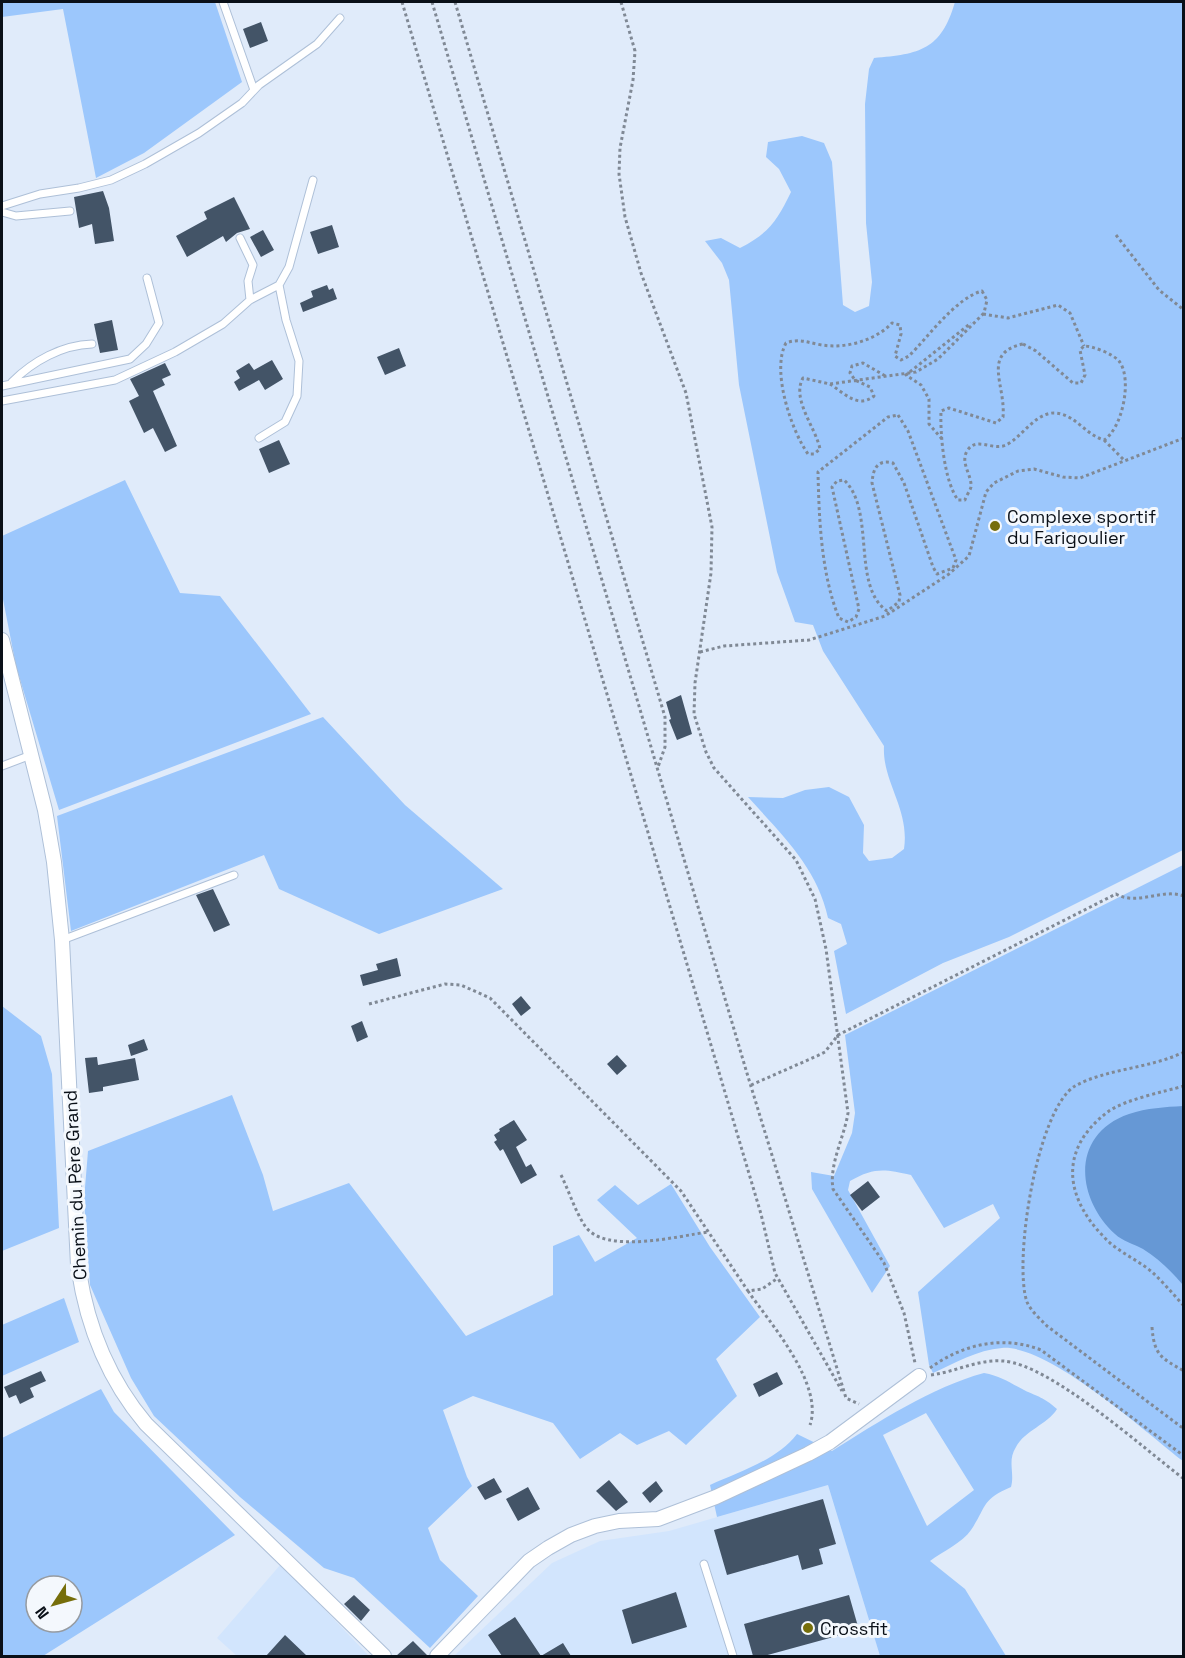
<svg xmlns="http://www.w3.org/2000/svg" width="1185" height="1658" viewBox="0 0 1185 1658" font-family="'Space Grotesk',sans-serif">
  <rect width="100%" height="100%" fill="#e0ebfa"/>
  <path fill="#d2e5fd" d="M828,1485L880,1656H454L552,1563L600,1541L669,1531Z
    M281,1564L369,1656H237L217,1638Z"/>
  <path fill="#9cc7fc" fill-rule="evenodd" d="M2,2H215L242,82L144,153L96,178L63,9L2,17Z
    M955,2H1183V850L1009,937L943,963L846,1014L834,951L847,944L841,924L828,918C817,867 782,835 748,797L783,798L805,790L829,787L849,797L864,825L863,853L869,861L892,858L904,849C910,809 882,782 884,746L823,651L813,625L795,622L777,572L739,385L729,280L722,263L705,241L721,238L740,248C769,233 777,221 791,192L779,169L766,157L768,142L802,136L824,143L832,162L843,305L855,312L869,306L872,282L866,223L865,104L869,69L874,58C920,54 941,50 955,2Z
    M125,480L180,593L220,596L311,714L59,810L16,666L2,594V536Z
    M323,717L405,805L503,889L379,934L279,889L264,855L71,931L57,816Z
    M1183,865V1461C1146,1432 1048,1344 1002,1348C977,1350 955,1363 933,1373L929,1365L918,1292L1000,1218L993,1204L944,1228L911,1175C885,1169 874,1167 850,1181L848,1190L890,1266L872,1293L812,1189L811,1172L834,1176L852,1133L855,1113L845,1035Z
    M2,1006L41,1036L52,1074L59,1228L2,1251Z
    M232,1095L263,1175L273,1211L349,1183L466,1336L553,1295V1246L579,1235L595,1262L637,1238L597,1200L615,1185L638,1205L671,1184L710,1247L760,1317L716,1359L737,1396L686,1445L669,1431L637,1445L620,1433L580,1459L553,1423L473,1396L443,1410L467,1477L472,1486L428,1528L440,1560L478,1596L430,1648L354,1578L324,1568L240,1497L154,1416L131,1378L90,1285L84,1200L88,1151Z
    M64,1298L79,1342L2,1376V1325Z
    M984,1373C1001,1376 1010,1383 1024,1390C1040,1398 1042,1396 1057,1409C1047,1425 1025,1430 1016,1447C1007,1461 1015,1473 1011,1487C981,1500 987,1506 971,1530C963,1542 942,1552 930,1561L965,1589L1006,1656H880L828,1485L717,1517L710,1485C739,1472 777,1460 797,1434L832,1451C878,1422 932,1387 984,1373ZM926,1413L974,1490L927,1526L883,1435Z
    M101,1389L114,1412L235,1535L43,1656H2V1438ZM36,1586H72V1622H36Z"/>
  <path fill="#6698d5" d="M1183,1106V1285C1171,1271 1159,1259 1143,1249C1134,1244 1122,1241 1115,1234C1075,1197 1071,1134 1129,1114C1147,1108 1165,1107 1183,1106Z"/>
  <path fill="#435467" d="M261,22L268,41L250,48L243,29Z
    M103,191L109,208L114,241L95,244L92,224L79,228L74,197Z
    M234,197L250,229L237,233L226,242L223,236L187,257L176,236L207,219L204,212Z
    M332,225L339,247L318,254L310,232Z
    M263,230L274,250L261,257L250,237Z
    M327,285L329,290L333,288L337,299L303,312L300,303L313,297L311,291Z
    M112,320L118,350L100,353L94,324Z
    M399,348L406,366L385,375L377,357Z
    M272,360L283,379L265,390L259,380L239,391L234,382L240,378L236,371L249,363L254,370Z
    M165,363L171,375L162,379L165,385L153,391L177,446L165,452L153,428L144,433L129,401L139,396L130,379Z
    M279,440L290,464L269,473L259,449Z
    M681,695L692,734L677,740L669,720L671,719L666,702Z
    M213,889L230,925L214,932L196,895Z
    M397,958L401,976L363,986L360,975L378,970L376,964Z
    M521,996L531,1008L521,1016L512,1004Z
    M362,1021L368,1037L357,1042L351,1026Z
    M144,1039L148,1050L131,1056L128,1045Z
    M617,1055L627,1066L617,1075L607,1064Z
    M97,1057L98,1065L135,1058L139,1080L103,1087V1091L89,1093L85,1058Z
    M514,1120L527,1140L516,1147L526,1167L531,1164L537,1175L521,1184L503,1149L500,1151L494,1142L497,1140L494,1135L500,1131L499,1129Z
    M868,1181L880,1197L862,1211L850,1195Z
    M41,1371L46,1381L30,1388L34,1397L20,1404L16,1395L9,1398L4,1387Z
    M777,1372L783,1384L759,1397L753,1384Z
    M494,1478L502,1492L485,1500L477,1487Z
    M609,1480L628,1502L616,1511L596,1491Z
    M656,1481L663,1491L650,1503L642,1493Z
    M528,1487L540,1509L518,1521L506,1499Z
    M823,1499L836,1544L819,1549L823,1564L802,1570L798,1555L727,1575L714,1530Z
    M676,1592L687,1627L632,1644L622,1610Z
    M354,1595L370,1610L361,1621L344,1604Z
    M849,1595L859,1630L764,1656H753L744,1624Z
    M515,1617L541,1656L563,1643L571,1656H502L488,1635Z
    M285,1635L307,1656H266Z
    M413,1641L428,1656H396Z"/>
  <g fill="none" stroke-linecap="round" stroke-linejoin="round">
    <defs>
      <path id="lane" d="M223,2L254,90
        M2,206L40,194L79,188L111,180L145,164L199,133L242,103L259,85L317,44L340,18
        M2,212L16,216L70,211
        M240,238L253,265L248,281L250,300
        M12,382C33,361 62,345 92,344
        M2,386L130,359L146,344L159,323L147,278
        M2,401L115,380L175,352L223,324L250,300L279,285L289,267L313,180
        M259,438L285,422L297,396L299,361L286,320L279,285
        M2,766L31,755
        M62,940L234,875
        M704,1564L733,1656"/>
      <path id="street" d="M2,640L45,810L54,862L62,940L78,1265C86,1323 108,1379 146,1424L384,1656
        M437,1656L529,1561L548,1548L571,1535L595,1526L619,1521L658,1519L716,1497L808,1454L830,1442L919,1376"/>
    </defs>
    <use href="#lane" stroke="#aec0d8" stroke-width="9"/>
    <use href="#street" stroke="#aec0d8" stroke-width="16"/>
    <path stroke="#808995" stroke-width="3" stroke-dasharray="3 3" stroke-linecap="butt" d="M402,2L761,1214L775,1273L842,1391
      M432,2L746,1070L846,1398L859,1404
      M455,2L665,717V747L658,767
      M621,2L635,51L633,80L620,148L619,174L625,217L641,273L686,393L712,527L711,573L695,683L694,714L706,752L714,768L796,860L815,899L826,949L848,1113C844,1138 829,1164 833,1189L884,1263L904,1313L915,1363
      M1116,235L1159,290L1184,310
      M982,291L987,300L984,313L938,359L916,372L830,384L803,378C791,399 816,428 820,449L814,454H808C791,430 771,370 786,343C799,338 809,343 822,345C846,349 876,340 892,323L900,325L901,334L895,356L901,360L909,356C928,337 956,298 982,291Z
      M983,314L1008,318L1058,305L1070,313L1084,346
      M1023,344L1036,351L1073,383H1081L1085,375L1080,350L1084,346C1093,346 1113,354 1119,361C1133,379 1122,429 1104,440C1087,435 1077,418 1061,414C1038,407 1023,437 1006,445C992,451 976,436 967,451C960,463 972,475 971,487C970,491 966,496 965,500H958C944,481 940,434 941,411L949,408L996,423L1003,417C1006,385 981,353 1023,344Z
      M830,384C844,393 858,409 874,396L870,387L855,380L850,373L852,366L863,363L887,377
      M898,415L908,431L956,560L953,568L937,574L933,567L904,483L893,463C877,459 873,469 872,483L900,595L899,602L887,611C851,586 876,510 844,480L837,481L832,487L859,609L856,617L848,622L839,618C821,574 819,518 818,472L888,417Z
      M942,439L929,424V399L921,385L906,375L971,323
      M1104,440L1124,460
      M700,652L724,646L809,640L885,616L949,574L969,556L986,492L994,483L1018,471L1034,469L1063,477L1080,478L1184,438
      M369,1004L445,984L461,985L490,998L681,1191L748,1291L762,1289L778,1278
      M1184,1052C1152,1068 1105,1069 1075,1086C1037,1109 1013,1262 1027,1302C1031,1311 1040,1319 1047,1326L1184,1429
      M751,1085L817,1056L825,1052L838,1035L1116,894C1137,906 1162,888 1184,896
      M1184,1086C1163,1092 1127,1099 1109,1111C1055,1151 1066,1202 1110,1243C1123,1254 1139,1261 1152,1272C1163,1282 1173,1294 1184,1306
      M561,1175C569,1191 575,1211 585,1226C605,1255 678,1236 708,1232
      M748,1291C770,1323 824,1384 810,1425
      M1152,1327C1154,1355 1161,1358 1184,1371
      M930,1368C963,1344 1003,1335 1041,1350L1184,1456
      M931,1375C955,1372 978,1359 1003,1361C1050,1364 1143,1448 1184,1479"/>
    <use href="#lane" stroke="#fff" stroke-width="7"/>
    <use href="#street" stroke="#fff" stroke-width="14"/>
  </g>
  <g fill="#766e0b" stroke="#f4f8fd" stroke-width="2">
    <circle cx="995" cy="526" r="6"/>
    <circle cx="808" cy="1628" r="6"/>
  </g>
  <g text-anchor="middle" dominant-baseline="central" stroke-width="6" stroke-linejoin="round" paint-order="stroke">
    <g font-size="18" fill="#0a1018" stroke="#f4f8fd" text-anchor="start">
      <text x="1007" y="516">Complexe sportif<tspan x="1007" dy="21">du Farigoulier</tspan></text>
      <text x="820" y="1628">Crossfit</text>
    </g>
    <g font-size="18" fill="#0a1018" stroke="#f4f8fd">
      <text transform="translate(75 1185) rotate(-93)">Chemin du Père Grand</text>
    </g>
  </g>
  <rect width="1185" height="1658" fill="none" stroke="#0a1018" stroke-width="6"/>
  <g transform="translate(54 1604) rotate(234)"><circle r="28" fill="#f4f8fd" stroke="#969ba1" stroke-width="1.5"/>
  <path d="M0-4.5L10 22L0 15L-10 22Z" fill="#766e0b"/>
  <text y="-9" font-size="16" font-weight="bold" text-anchor="middle" fill="#0a1018">N</text>
  </g>
</svg>
